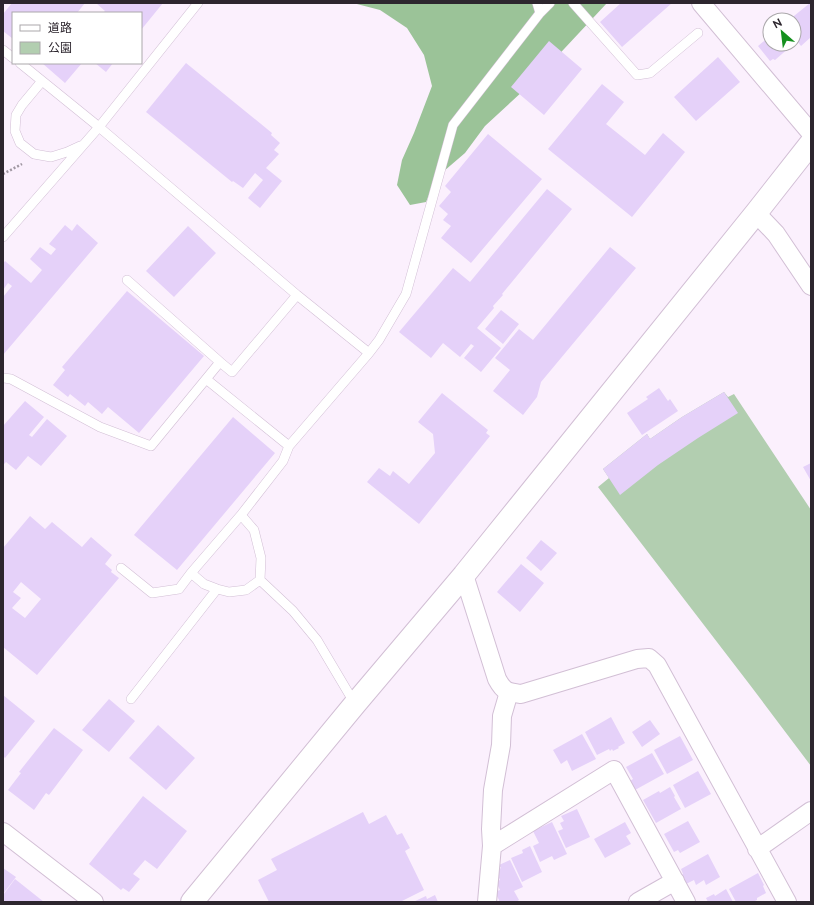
<svg xmlns="http://www.w3.org/2000/svg" width="814" height="905" viewBox="0 0 814 905" font-family="Raleway,'Noto Sans JP',sans-serif">
  <rect width="100%" height="100%" fill="#fbf0fd"/>
  <path fill="#b2ceb0" d="M724,392L728,397L734,394L811,510V766L750,685L598,487L609,478L603,469L647,434L650,439L682,417Z"/>
  <path fill="#9bc398" d="M353,3H607L536,79L485,126L465,153L437,177L426,202L410,205L397,185L402,160L414,133L432,86L424,55L407,28L380,10Z"/>
  <path fill="#e5d1f9" fill-rule="evenodd" d="M12,3H85L77,13H13V39L3,31V14Z
    M96,3H163L141,30V13H103L105,11Z
    M621,3H672L622,47L600,22Z
    M810,3H811V37L801,46L797,41L775,60L773,59L770,61L758,46L770,36V44H794V20H789Z
    M549,41L582,69L544,115L511,87Z
    M718,57L740,82L696,121L674,97Z
    M42,63H82L65,83Z
    M95,63H113L106,72Z
    M186,63L272,133L271,135L280,143L274,150L279,154L266,168L282,181L260,208L248,198L263,180L255,173L243,188L233,181L232,182L146,112Z
    M602,84L624,102L606,124L645,155L663,133L685,152L632,217L548,149Z
    M488,134L542,179L471,263L441,238L451,226L443,220L448,214L439,206L451,192L445,186Z
    M547,189L572,209L502,294L503,295L493,306L494,308L477,328L501,348L481,372L464,358L474,346L471,344L460,357L443,343L431,358L399,332L453,268L470,282Z
    M77,224L98,243L3,355V297L12,286L8,283L3,290V264L5,261L31,283L42,270L30,259L40,247L51,255L56,249L49,244L65,225L72,231Z
    M188,226L216,253L174,297L146,271Z
    M610,247L636,268L541,382L537,397L523,415L493,391L510,370L495,358L519,329L533,340Z
    M127,291L204,356L139,433L108,407L102,414L88,402L85,406L70,394L68,397L53,385L65,370L62,367Z
    M501,310L519,324L503,344L485,329Z
    M659,388L668,401L670,399L678,411L642,435L627,413L648,399L646,397Z
    M724,392L738,413L698,438L658,465L620,495L603,469L647,434L650,439L682,417Z
    M442,393L488,430L486,433L490,436L419,524L367,482L379,468L390,476L393,471L409,484L435,453L433,434L418,422Z
    M25,401L44,417L29,435L32,437L47,419L67,436L41,466L28,456L16,470L6,462L3,465V426Z
    M233,417L275,453L177,570L134,535Z
    M811,463V481L803,467Z
    M30,516L45,529L52,522L82,547L91,537L112,555L105,564L112,570L111,572L119,578L37,675L3,647V548ZM21,582L41,599L25,618L12,608L21,598L13,592Z
    M541,540L557,553L541,571L526,558Z
    M521,564L544,583L520,612L497,592Z
    M3,695L35,721L5,758L3,756Z
    M109,699L135,721L109,752L82,730Z
    M611,717L625,743L618,747L619,748L613,751L612,749L610,751L609,749L597,755L585,732Z
    M650,720L660,734L642,747L632,732Z
    M158,725L195,758L166,790L129,758Z
    M54,728L83,750L49,795L46,793L34,810L8,790L21,773L19,772Z
    M582,734L596,759L572,771L567,760L561,764L553,750Z
    M680,736L693,760L667,774L654,750Z
    M652,753L664,774L635,790L630,781L633,779L626,767Z
    M698,771L711,794L685,808L673,785Z
    M670,787L675,796L674,797L681,809L656,823L643,800L659,791L660,793Z
    M143,796L187,831L157,869L145,860L133,874L140,879L129,892L123,888L121,890L89,864Z
    M577,809L590,837L566,848L558,831L563,829L560,823L564,821L561,816Z
    M363,812L369,824L386,815L397,835L402,833L410,848L405,851L424,890L400,902H269L258,880L277,870L271,859Z
    M688,821L700,842L680,853L678,850L674,852L664,834Z
    M552,822L567,854L554,860L552,856L540,862L533,846L539,843L533,831Z
    M625,822L631,833L626,836L631,844L605,858L594,839Z
    M530,846L542,872L522,882L511,858L523,853L522,850Z
    M708,854L720,877L706,885L704,880L696,885L694,880L686,884L681,875L683,874L681,869Z
    M510,860L523,887L514,891L519,900L516,902H500L495,892L500,890L496,882L500,880L496,871L501,868L499,865Z
    M3,868L16,877L3,894Z
    M758,873L764,885L763,886L766,893L757,898V900L753,902H736L729,889Z
    M15,879L44,902H3V895Z
    M726,889L733,902H708L706,898L714,894L715,896Z
    M435,895L438,902H413L426,896L427,899Z"/>
  <g fill="none" stroke-linecap="round" stroke-linejoin="round">
    <defs>
      <path id="lane" d="M573,3L637,75L650,73L698,33
        M540,13L550,3
        M3,50L13,58
        M20,63L99,127L297,295L369,353
        M42,81L22,105L16,115L15,131L20,143L34,154L51,157L67,152L80,146
        M3,237L99,127L198,3
        M127,280L220,362
        M4,378L11,379L100,427L151,446L220,362L232,372L297,295
        M206,379L289,446
        M121,568L152,593L179,589L191,573L241,515
        M191,573L204,584L217,589L229,592L246,590L260,580
        M131,699L217,589
        M355,704L317,640L293,611L260,580L261,558L254,530L241,515L283,461L289,446L369,353L379,340L406,294L453,125L540,13L537,3"/>
      <path id="street" d="M701,3L811,133
        M756,213L776,234L811,286
        M464,575L497,679C504,692 507,692 521,694L637,659L649,658L657,665L787,902
        M3,832L94,902
        M492,846L614,770L686,902
        M757,849L811,811
        M487,902L492,846L491,829L493,790L501,745L502,716L509,692
        M638,902L675,881"/>
      <path id="secondary" d="M192,902L355,704L464,575L756,213L811,143"/>
    </defs>
    <use href="#lane" stroke="#d2bfd5" stroke-width="10"/>
    <use href="#street" stroke="#d2bfd5" stroke-width="20"/>
    <use href="#secondary" stroke="#d2bfd5" stroke-width="24"/>
    <path stroke="#a097a2" stroke-width="2.5" stroke-dasharray="2 2" stroke-linecap="butt" d="M3,174L22,164"/>
    <use href="#lane" stroke="#fff" stroke-width="9"/>
    <use href="#street" stroke="#fff" stroke-width="18"/>
    <use href="#secondary" stroke="#fff" stroke-width="22"/>
  </g>
  <rect width="814" height="905" fill="none" stroke="#2d262e" stroke-width="8"/>
  <rect x="12" y="12" width="130" height="52" fill="#ffffff" stroke="#aba8ab"/>
  <rect x="20" y="25" width="20" height="6" fill="#ffffff" stroke="#aba8ab"/>
  <text x="48" y="32" font-size="12" fill="#2d262e">道路</text>
  <rect x="20" y="42" width="20" height="12" fill="#b2ceb0" stroke="#aba8ab"/>
  <text x="48" y="52" font-size="12" fill="#2d262e">公園</text>
  <g transform="translate(782 32) rotate(332)"><circle r="19" fill="#ffffff" stroke="#aba8ab"/>
  <path d="M0-3L7 15L0 10L-7 15Z" fill="#15901e"/>
  <text y="-6" font-size="11" font-weight="bold" text-anchor="middle" fill="#2d262e">N</text>
  </g>
</svg>
